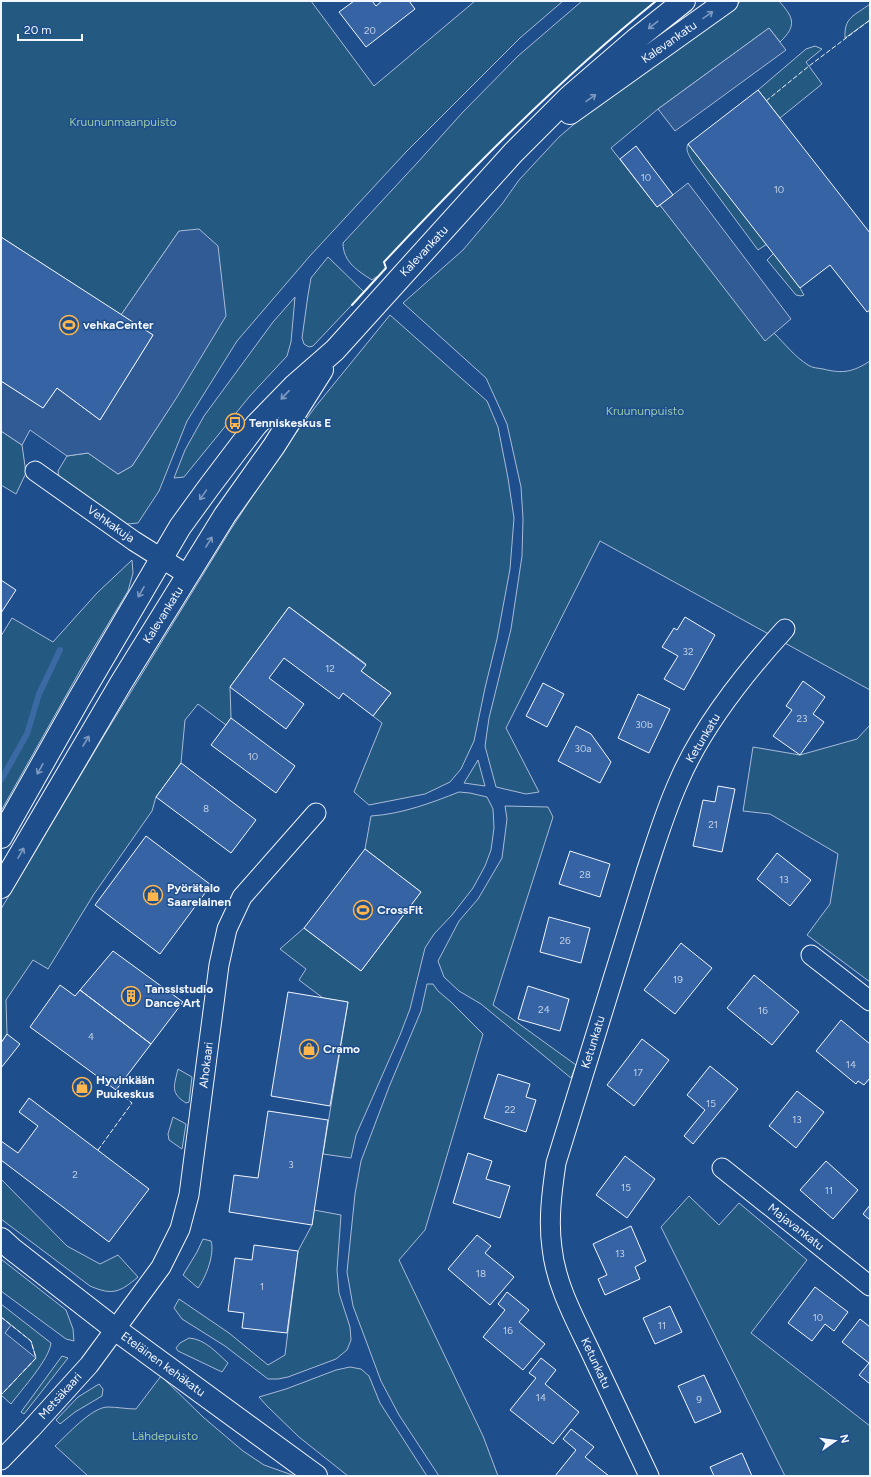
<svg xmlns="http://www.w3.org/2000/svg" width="871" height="1477" viewBox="0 0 871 1477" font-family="Figtree,sans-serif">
  <rect width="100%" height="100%" fill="#1f4e8c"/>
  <path fill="#245a82" stroke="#a8bbd7" d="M1,1H311L374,86L475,1H563L520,38L406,152L309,257L237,341L187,421L159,491L138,523L127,524L59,478L58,471L67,456L88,453L118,474L132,466L171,406L179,231L121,315L1,237Z
    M582,1H656C559,80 470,170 384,262L386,268L377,277H376L372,280C358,271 343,262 343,243L418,162L462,113L518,56Z
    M741,1H779C793,17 798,25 780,42L769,28L658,109L611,148L657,207L660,205L765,340L774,333C785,344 795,357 808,365C812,368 818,368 823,369C843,374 853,372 870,361V690L600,541L506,728L539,792L526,794L496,787L485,746L489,718L511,629L522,556L523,519L521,487L507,424L486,378L403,303L463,250L502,204L519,180L559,137L600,102L665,54Z
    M870,4V20L845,38C844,17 854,16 870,4Z
    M815,46L822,49L806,62L822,84L780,118L758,90L806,49Z
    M688,144L767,244L758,250L692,161C689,155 685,150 688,144Z
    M774,253L800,288L804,295L801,296L796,295L767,260Z
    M328,257L364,292L313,346L309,347L304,344L302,338L308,295L311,278Z
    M295,297L291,342L287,356L249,397L184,477L174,478L185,450L204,416L273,322Z
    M390,315L487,401L498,427L508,478L514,518L510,569L497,639L485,688L474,741L461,769L450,782L425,794L369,805L354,792L382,723L373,716L391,693L361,671L366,664L289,607L230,687L231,718L226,725L198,704L185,720L181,763L156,797L152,811L94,894L48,969L33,960L6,1000L7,1034L1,1043V909L105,734L231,529L281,453L316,406Z
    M1,431L22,445L26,473L16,494L1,485Z
    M132,560L133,573L128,591L81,669L1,811V636L12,618L53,642L97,593Z
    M870,725V982L807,935L830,904L838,854L770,814L743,811L753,747L800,755L857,739Z
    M478,760L485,786L464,783Z
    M459,792L470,793L487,797L493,809L494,828L491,850L485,866L473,888L452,915L434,934L425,948L410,1009L400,1035L356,1135L351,1158L323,1154L348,1002L323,998L299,980L306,969L280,949L304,928L361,971L421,892L365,849L371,816C402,814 431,803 459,792Z
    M505,806L548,807L553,817L493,1005L576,1065L571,1078L481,1004L459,991L444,977L438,961L459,921L478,899L502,858L507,819Z
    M427,984H433L438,991L451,1002L483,1034L425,1230L399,1260L483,1436L498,1476H439L399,1415L381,1381L353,1306L347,1272L355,1194L361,1161L389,1087L421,1011Z
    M178,1069L192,1077L189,1102L186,1103C170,1093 174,1086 178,1069Z
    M173,1117L186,1124L182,1149L169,1140L168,1134Z
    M1,1179L67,1246L100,1264L118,1255L138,1277C120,1292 113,1296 90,1286L1,1219Z
    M689,1196L719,1225L739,1203L807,1260L751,1333L870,1426V1476H785L661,1227Z
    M314,1210L341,1215L337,1270L339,1293L350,1327L351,1340L347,1350L336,1359L288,1377L278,1379H268L225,1346L182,1319L174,1308L179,1299L229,1333L268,1365L285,1355L298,1251L312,1225Z
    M203,1239L211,1241C215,1254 206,1277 198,1288L183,1275L197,1252Z
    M1,1259L66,1310L73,1329L74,1341L66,1339L1,1291Z
    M1,1304L51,1343C49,1360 22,1389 11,1404L1,1395L36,1358L31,1341L1,1317Z
    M189,1338C205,1339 217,1353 228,1363L222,1372L178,1351L176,1348L180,1343Z
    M62,1356L68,1358L24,1414L21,1412Z
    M350,1367L361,1369L369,1376L380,1403L427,1476H348L299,1437L266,1405L259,1397L286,1389L336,1370Z
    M161,1376L203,1417L243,1451L264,1465L295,1476H88L55,1446C67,1435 91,1408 107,1407C117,1407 127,1409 136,1409Z
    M99,1384L103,1389L102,1396L75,1412L60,1424L56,1420L78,1397Z"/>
  <path fill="#305b95" stroke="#a8bbd7" d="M769,28L786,50L675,131L658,109Z
    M688,183L791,319L765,341L660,205Z
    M199,229L218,246L226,316L177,397L132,466L118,474L88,453L67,456L30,430L22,445L1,431V381L43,408L57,388L100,420L153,335L121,315L179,231Z
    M1,1317L11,1325L5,1333L36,1358L1,1395Z"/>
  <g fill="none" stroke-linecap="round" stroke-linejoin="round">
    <path stroke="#3b69a3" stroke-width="6" d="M1,780L27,734L39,694L60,650"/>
  </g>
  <path fill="#3563a3" stroke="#f2f6ff" d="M354,1H372L376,6L382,1H409L415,9L366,47L339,12Z
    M758,90L870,233V310L867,312L830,265L800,288L688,144Z
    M636,146L673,195L657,207L620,159Z
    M1,237L153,335L100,420L57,388L43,408L1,381Z
    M1,580L16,590L1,613Z
    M289,607L366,665L361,671L391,693L373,716L343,693L339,699L284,658L269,678L304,704L286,729L230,687Z
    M685,617L715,635L684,690L664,679L678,656L662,647L674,628L677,630Z
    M803,681L825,697L813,714L824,722L800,755L773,736L792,710L786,706Z
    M543,683L564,694L547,727L526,716Z
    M638,694L670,709L649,753L618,738Z
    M231,718L295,766L276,793L211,745Z
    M576,726L591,734L611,762L600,783L558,761Z
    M181,763L256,820L231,853L156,797Z
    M718,786L735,789L722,852L693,846L703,800L715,802Z
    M146,836L211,885L160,954L95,905Z
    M365,849L421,892L361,971L304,928Z
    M570,851L610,864L600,897L559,884Z
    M777,853L811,880L790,906L757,879Z
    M549,917L590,928L581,963L540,952Z
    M681,943L712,968L675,1014L644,990Z
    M113,951L183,1002L151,1044L80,990Z
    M754,975L799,1012L772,1045L727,1008Z
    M60,985L75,996L80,990L151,1044L116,1090L30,1027Z
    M528,986L569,999L560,1031L518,1019Z
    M288,992L348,1002L330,1106L271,1096Z
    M841,1020L870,1044V1078L864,1085L858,1081L856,1084L816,1051Z
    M7,1034L20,1044L1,1068V1043Z
    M642,1039L669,1060L634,1106L607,1085Z
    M710,1066L738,1089L693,1144L684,1136L705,1110L687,1095Z
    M498,1074L530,1084L526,1097L536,1100L526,1132L484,1118Z
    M797,1091L824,1112L796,1148L769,1126Z
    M29,1098L149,1189L109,1242L1,1160V1141L18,1153L38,1126L19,1112Z
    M268,1111L328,1120L312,1225L229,1212L234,1175L258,1178Z
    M468,1153L492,1161L486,1179L510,1186L500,1218L453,1203Z
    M625,1156L655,1179L627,1218L596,1195Z
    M826,1161L858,1190L833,1219L800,1190Z
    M870,1205V1220L863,1214Z
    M631,1226L646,1261L635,1267L640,1279L605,1295L598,1279L607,1275L593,1244Z
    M477,1235L491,1246L485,1253L514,1277L490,1305L448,1269Z
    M254,1245L298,1251L287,1333L242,1328L244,1313L228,1311L235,1258L252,1260Z
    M815,1287L848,1312L834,1331L825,1324L812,1341L788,1323Z
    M507,1292L529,1310L519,1322L545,1344L523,1370L483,1337L505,1310L498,1304Z
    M670,1306L682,1332L655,1344L643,1318Z
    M860,1319L870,1327V1384L859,1375L869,1363L842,1342Z
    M541,1358L556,1370L545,1384L579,1412L553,1444L510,1410L536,1378L529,1373Z
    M704,1375L721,1412L695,1423L678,1386Z
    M571,1429L594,1447L585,1457L609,1476H555L576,1450L563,1439Z
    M742,1453L752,1476H714L710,1467Z"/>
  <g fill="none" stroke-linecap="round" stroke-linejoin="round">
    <defs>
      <path id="street" d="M35,471L134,541L188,575
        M811,955L870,1001
        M722,1168L870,1286
        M1,1460L31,1429L89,1365L161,1267L180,1229L189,1195L219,965L227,929L242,897L316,813
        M649,1476C630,1436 611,1396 592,1355C576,1321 556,1286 552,1248C548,1220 552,1191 556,1163L646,872C656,842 665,812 678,783C701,728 745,673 785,629"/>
      <path id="secondary" d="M570,113L727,1
        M1,837L79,699L180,527L209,487L256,425L295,385L335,350L513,153L570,96L635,40L684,1
        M1,887L121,683L225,515L274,446L322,370
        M1,1239L12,1249L115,1329L316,1476"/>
    </defs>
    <use href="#street" stroke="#f2f6ff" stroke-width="21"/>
    <use href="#secondary" stroke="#f2f6ff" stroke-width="24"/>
    <use href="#street" stroke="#1f4e8c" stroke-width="19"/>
    <use href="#secondary" stroke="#1f4e8c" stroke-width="22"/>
    <path stroke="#f2f6ff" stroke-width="1" stroke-dasharray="5 2" stroke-linecap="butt" d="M766,101L809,66L870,20
      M98,1150L132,1103L116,1090
      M1,1317L31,1341L36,1358L1,1395"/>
    <path stroke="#f2f6ff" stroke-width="2" d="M352,305L386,268L384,262C470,170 559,80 656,1"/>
  </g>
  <defs><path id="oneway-shaft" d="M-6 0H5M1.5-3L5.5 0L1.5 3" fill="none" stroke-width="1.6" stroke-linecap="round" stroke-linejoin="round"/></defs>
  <g stroke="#7e9ac0">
    <use href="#oneway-shaft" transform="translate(708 15) rotate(-35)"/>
    <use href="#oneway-shaft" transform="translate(653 25) rotate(142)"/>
    <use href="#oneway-shaft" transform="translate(591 98) rotate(-35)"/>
    <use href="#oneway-shaft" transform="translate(285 395) rotate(133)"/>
    <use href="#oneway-shaft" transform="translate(203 495) rotate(125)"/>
    <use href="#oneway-shaft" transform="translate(209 542) rotate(-58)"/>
    <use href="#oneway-shaft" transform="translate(141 592) rotate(120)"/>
    <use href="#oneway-shaft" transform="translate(86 741) rotate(-59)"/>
    <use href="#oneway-shaft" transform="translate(40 769) rotate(119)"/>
    <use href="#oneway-shaft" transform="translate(21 853) rotate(-60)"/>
  </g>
  <defs>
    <symbol id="stadium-ring" viewBox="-11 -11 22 22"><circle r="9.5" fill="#1f4e8c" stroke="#ffb74d" stroke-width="1.5"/><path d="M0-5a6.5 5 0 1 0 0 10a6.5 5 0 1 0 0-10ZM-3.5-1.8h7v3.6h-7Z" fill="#ffb74d"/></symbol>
    <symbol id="bus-ring" viewBox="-11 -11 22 22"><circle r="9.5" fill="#1f4e8c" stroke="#ffb74d" stroke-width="1.5"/><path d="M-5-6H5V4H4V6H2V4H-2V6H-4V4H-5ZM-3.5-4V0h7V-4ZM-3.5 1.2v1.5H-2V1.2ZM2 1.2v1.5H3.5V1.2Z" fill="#ffb74d"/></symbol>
    <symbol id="shop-ring" viewBox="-11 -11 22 22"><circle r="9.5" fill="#1f4e8c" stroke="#ffb74d" stroke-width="1.5"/><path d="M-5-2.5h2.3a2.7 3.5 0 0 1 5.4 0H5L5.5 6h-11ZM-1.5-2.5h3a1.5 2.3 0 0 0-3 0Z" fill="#ffb74d"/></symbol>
    <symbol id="building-ring" viewBox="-11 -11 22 22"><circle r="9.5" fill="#1f4e8c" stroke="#ffb74d" stroke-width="1.5"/><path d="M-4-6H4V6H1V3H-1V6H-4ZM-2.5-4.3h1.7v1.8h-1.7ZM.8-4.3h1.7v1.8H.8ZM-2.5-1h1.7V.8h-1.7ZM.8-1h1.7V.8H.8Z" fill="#ffb74d"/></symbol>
  </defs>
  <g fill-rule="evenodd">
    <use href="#stadium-ring" x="58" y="314" width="22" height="22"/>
    <use href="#bus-ring" x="224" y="412" width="22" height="22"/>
    <use href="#shop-ring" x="142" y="884" width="22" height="22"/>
    <use href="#stadium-ring" x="352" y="899" width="22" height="22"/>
    <use href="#building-ring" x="120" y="985" width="22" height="22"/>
    <use href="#shop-ring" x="298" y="1038" width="22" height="22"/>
    <use href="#shop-ring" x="71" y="1076" width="22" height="22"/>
  </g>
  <g text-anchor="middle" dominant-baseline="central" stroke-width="3" stroke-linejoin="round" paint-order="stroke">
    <g font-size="10" fill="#c3d1e8">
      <text x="370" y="30">20</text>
      <text x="646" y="177">10</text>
      <text x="779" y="189">10</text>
      <text x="688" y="651">32</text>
      <text x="330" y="668">12</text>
      <text x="802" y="718">23</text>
      <text x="644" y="724">30b</text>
      <text x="583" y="748">30a</text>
      <text x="253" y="756">10</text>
      <text x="206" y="808">8</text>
      <text x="713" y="824">21</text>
      <text x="585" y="874">28</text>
      <text x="784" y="879">13</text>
      <text x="565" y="940">26</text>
      <text x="678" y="979">19</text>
      <text x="544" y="1009">24</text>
      <text x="763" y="1010">16</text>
      <text x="91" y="1036">4</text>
      <text x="851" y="1064">14</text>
      <text x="638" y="1072">17</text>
      <text x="711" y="1103">15</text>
      <text x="510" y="1109">22</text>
      <text x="797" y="1119">13</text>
      <text x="291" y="1164">3</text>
      <text x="75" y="1174">2</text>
      <text x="626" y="1187">15</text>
      <text x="829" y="1190">11</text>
      <text x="620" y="1253">13</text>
      <text x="481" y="1273">18</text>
      <text x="262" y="1286">1</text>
      <text x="818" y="1317">10</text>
      <text x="662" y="1325">11</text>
      <text x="508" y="1330">16</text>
      <text x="541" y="1397">14</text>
      <text x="699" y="1399">9</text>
    </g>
    <g font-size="12" fill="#f2f6ff" stroke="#1f4e8c">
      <text transform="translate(669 42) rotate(-35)">Kalevankatu</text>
      <text transform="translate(424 251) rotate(-47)">Kalevankatu</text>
      <text transform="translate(111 524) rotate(35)">Vehkakuja</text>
      <text transform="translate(163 615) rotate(-58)">Kalevankatu</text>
      <text transform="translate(703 738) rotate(-59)">Ketunkatu</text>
      <text transform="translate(593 1042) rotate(-73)">Ketunkatu</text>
      <text transform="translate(206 1065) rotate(-83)">Ahokaari</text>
      <text transform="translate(796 1227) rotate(38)">Majavankatu</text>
      <text transform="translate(596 1363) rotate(65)">Ketunkatu</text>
      <text transform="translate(163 1364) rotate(36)">Eteläinen kehäkatu</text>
      <text transform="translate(60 1396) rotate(-48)">Metsäkaari</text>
    </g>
    <g font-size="12" fill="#97c8a6" stroke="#1f4e8c">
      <text x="123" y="122">Kruununmaanpuisto</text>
      <text x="645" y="411">Kruununpuisto</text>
      <text x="165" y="1436">Lähdepuisto</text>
    </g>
    <g font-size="12" font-weight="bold" fill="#f2f6ff" stroke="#1f4e8c" text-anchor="start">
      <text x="83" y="325">vehkaCenter</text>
      <text x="249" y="423">Tenniskeskus E</text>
      <text x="167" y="888">Pyörätalo<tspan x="167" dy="14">Saarelainen</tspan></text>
      <text x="377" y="910">CrossFit</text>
      <text x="145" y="989">Tanssistudio<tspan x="145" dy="14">Dance Art</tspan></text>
      <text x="323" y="1049">Cramo</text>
      <text x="96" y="1080">Hyvinkään<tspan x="96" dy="14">Puukeskus</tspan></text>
    </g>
  </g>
  <rect width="871" height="1477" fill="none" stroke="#f2f6ff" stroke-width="4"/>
  <g transform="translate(835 1441) rotate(77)" stroke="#1f4e8c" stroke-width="3" paint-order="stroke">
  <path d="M0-3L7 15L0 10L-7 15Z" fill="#f2f6ff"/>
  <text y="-6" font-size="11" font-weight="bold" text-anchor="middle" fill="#f2f6ff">N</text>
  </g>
  <path d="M18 34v6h64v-6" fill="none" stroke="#f2f6ff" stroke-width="2"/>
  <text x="24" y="34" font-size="12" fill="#f2f6ff" stroke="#1f4e8c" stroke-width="3" paint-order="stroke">20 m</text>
</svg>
